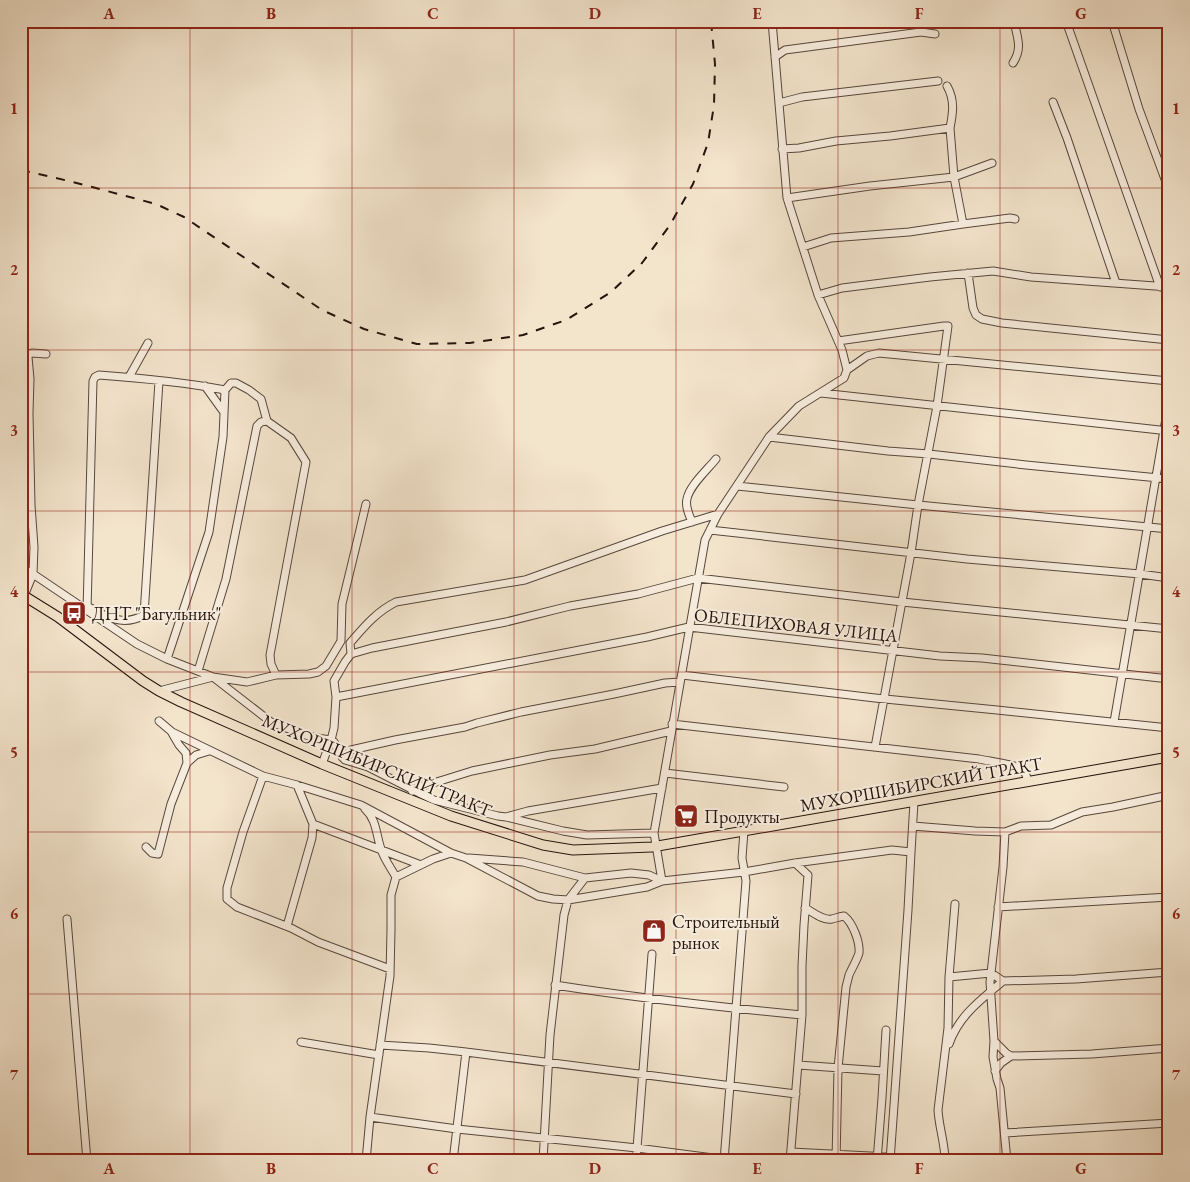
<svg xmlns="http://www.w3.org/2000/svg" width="1190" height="1182" viewBox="0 0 1190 1182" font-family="'EB Garamond',serif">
  <rect width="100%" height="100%" fill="#f3e4cc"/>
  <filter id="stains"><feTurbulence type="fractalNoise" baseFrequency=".004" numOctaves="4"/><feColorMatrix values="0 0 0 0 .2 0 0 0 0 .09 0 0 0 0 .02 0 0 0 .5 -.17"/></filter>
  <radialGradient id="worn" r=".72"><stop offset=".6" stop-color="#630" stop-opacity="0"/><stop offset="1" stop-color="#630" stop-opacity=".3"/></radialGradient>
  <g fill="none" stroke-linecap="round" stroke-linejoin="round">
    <defs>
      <path id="minor" d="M1066,21L1160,287
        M1112,21L1139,109L1169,190
        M775,57L785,50L921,32L935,34
        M1013,63C1023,47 1017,38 1014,21
        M1053,102L1067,138L1116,283
        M779,103L802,97L938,81
        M782,149L799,148L836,141L890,136L950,128C953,113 955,100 947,86
        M787,198L870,186L954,177L950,128
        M963,224L1010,218L1015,219
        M803,247L831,238L909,232L963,224L954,177L992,163
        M968,273L973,308L976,315L982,319L1002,323L1169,340
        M818,295L842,288L930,277L993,271L1031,277L1169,287
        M838,341L944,326H948L937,406L918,505L911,553L875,747
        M847,370L867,356L879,353L1169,381
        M129,377L148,343
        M205,386L223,411
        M821,393L1169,431
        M769,437L888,451L929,454L1026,465L1169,479
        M737,486L918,505L1169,529
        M692,522C689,515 685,506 687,499C689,486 708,469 716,459
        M710,530L967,559L1140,574L1169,578
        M21,568L33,574L137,644L167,659L213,677L271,722L302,734L317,738L331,740L334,742L342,757L345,760L368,767L419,793L434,800L498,816L506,817L563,831L587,835L654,833
        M24,596L33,574L34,547L31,505L29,413L30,379L28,357L29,354L32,353L46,354
        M87,606C106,617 123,627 144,615L159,381
        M87,611L93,381L95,377L99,375C141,378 183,382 225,390
        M351,654L372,648L506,622L570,606L638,594L698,578L902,602L1169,629
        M167,659L209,532L223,437L225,390L231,383H236L249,390L261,399L267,421
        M198,671L226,579L257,426L261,422L267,421L291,438L306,462L270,655L271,664L276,675
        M682,675L875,698L997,710L1169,728
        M159,691L213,677L247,682L276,675L309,674L318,672L326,666L341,641L342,604L358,538L366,504
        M336,697L647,637L689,627L940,656L982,658L1169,679
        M159,721L172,732L263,776L297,785L361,805L451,853L466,858L538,896L553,899L568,900L647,887L662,881L744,872L795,863L892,850L911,852
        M1114,722L1169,401
        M672,724L979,759C987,761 1019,765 1023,770C1026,773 1027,778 1028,782
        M342,757L351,750L395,740L465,727L477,723L521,712L614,694L665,683L680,682
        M187,763L196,755L209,751
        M322,764L331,740L334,728L336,697L334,681L345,662L351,654L350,643C364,627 376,612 396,602L525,580L662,531L718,514
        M665,773L784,787
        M263,776L243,832L227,888V899L237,907L291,928L318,942L390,969
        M412,791L413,790L426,785L443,780L472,771L550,755L595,749L671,731
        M365,809C377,820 376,835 381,849C384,859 391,868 396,877L391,895V930L390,976L370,1117L366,1161
        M506,817L528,811L662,788
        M313,824L421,865
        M913,826L975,831L1005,832L1021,826L1051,825L1082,812L1113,807L1169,795
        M1005,832L1003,867L990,982L994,1041L993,1057L997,1079L1000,1088L1007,1161
        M146,847L152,853L158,854L171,804L187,763L186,753L179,745L172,733
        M469,858L523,862L585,878L631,873L649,875L662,881
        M396,877L433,859L451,853
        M662,881L654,833L705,540L718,514L769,437L799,406L844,378L847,370L842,350L818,295L787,198L772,21
        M998,907L1169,897
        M805,908C813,912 823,921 832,919C836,918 839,917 844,916C853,923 860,942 859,953C857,960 852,968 849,975C848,979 847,983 846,987L838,1068L836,1161
        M67,919L87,1161
        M287,926L312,838L313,824L297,785
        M949,977L991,973L1003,981L1076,979L1169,972
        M555,985C637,998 719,1007 802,1015
        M994,1041L1006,1053L1011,1056L1092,1054L1169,1048
        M301,1042L379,1055
        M949,1044C959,1015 982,999 1003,981
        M380,1045L429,1048L466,1052L796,1094
        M798,1065L883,1071
        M995,1071L1001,1063L1011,1056
        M370,1117L457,1129L637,1148L736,1161
        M1005,1133L1169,1123
        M791,1152L890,1157
        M453,1161L466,1052
        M543,1161L550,1035L564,915L568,900L585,878
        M636,1161L652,954
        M724,1161L746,881L742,858L744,831
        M790,1161L802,1015V966L804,925L808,875L795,863
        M877,1161L882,1098L886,1030
        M890,1161L908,910L911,852L914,802
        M945,1161C945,1143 939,1128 938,1110L948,1028L949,977L955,904"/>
      <path id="major" d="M21,594L58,617L143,681L159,691L181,702L322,764L451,816L543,845L573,850L652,847L1169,757"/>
    </defs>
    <use href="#minor" stroke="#58473c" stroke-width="9"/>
    <use href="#major" stroke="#24130c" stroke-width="11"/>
    <use href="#minor" stroke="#f7edde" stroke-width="7"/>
    <use href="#major" stroke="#f3e4cc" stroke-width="9"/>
    <path stroke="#24130c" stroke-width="2" stroke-dasharray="9 9" stroke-linecap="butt" d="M21,170L73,182L156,204L184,217L322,310L364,329L417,344L470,343L523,335L566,320L611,292L642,263L670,225L693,184L708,143L714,105L715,64L711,21"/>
  </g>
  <path fill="none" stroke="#8f2418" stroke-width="1" stroke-opacity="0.55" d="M190,21V1161M352,21V1161M514,21V1161M676,21V1161M838,21V1161M1000,21V1161M21,188H1169M21,350H1169M21,511H1169M21,672H1169M21,832H1169M21,994H1169"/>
  <defs>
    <symbol id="bus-square" viewBox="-11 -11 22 22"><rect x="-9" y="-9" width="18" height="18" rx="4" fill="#8f2418" stroke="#f7edde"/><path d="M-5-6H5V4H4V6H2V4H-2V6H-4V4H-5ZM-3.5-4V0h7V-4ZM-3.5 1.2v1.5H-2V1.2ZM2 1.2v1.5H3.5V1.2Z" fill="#fff"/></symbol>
    <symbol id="supermarket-square" viewBox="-11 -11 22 22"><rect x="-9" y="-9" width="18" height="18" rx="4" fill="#8f2418" stroke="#f7edde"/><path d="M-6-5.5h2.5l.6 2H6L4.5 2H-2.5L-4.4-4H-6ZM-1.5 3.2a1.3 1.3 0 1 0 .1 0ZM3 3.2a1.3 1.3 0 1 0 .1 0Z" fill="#fff"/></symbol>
    <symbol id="shop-square" viewBox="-11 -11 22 22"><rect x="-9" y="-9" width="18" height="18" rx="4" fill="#8f2418" stroke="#f7edde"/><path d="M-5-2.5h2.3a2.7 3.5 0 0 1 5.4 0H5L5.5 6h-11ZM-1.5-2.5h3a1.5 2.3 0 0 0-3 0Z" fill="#fff"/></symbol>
  </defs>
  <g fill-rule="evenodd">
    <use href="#bus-square" x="60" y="599" width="28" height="28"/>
    <use href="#supermarket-square" x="672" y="802" width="28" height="28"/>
    <use href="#shop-square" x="640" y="917" width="28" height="28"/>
  </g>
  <g text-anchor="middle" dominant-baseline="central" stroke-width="4" stroke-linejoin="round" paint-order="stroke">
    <g font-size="18" fill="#24130c" stroke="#f7edde" text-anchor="start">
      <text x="92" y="613">ДНТ "Багульник"</text>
      <text x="704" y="816">Продукты</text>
      <text x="672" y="921">Строительный<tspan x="672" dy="21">рынок</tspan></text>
    </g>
    <g font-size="18" fill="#24130c" stroke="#f7edde">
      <text transform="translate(796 625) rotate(6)">ОБЛЕПИХОВАЯ УЛИЦА</text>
      <text transform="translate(377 765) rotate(22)">МУХОРШИБИРСКИЙ ТРАКТ</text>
      <text transform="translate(921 784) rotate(-10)">МУХОРШИБИРСКИЙ ТРАКТ</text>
    </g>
  </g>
  <rect width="1190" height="1182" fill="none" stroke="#f3e4cc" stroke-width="55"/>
  <rect x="28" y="28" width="1134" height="1126" fill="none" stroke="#8f2418" stroke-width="2"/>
  <g font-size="16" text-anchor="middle" font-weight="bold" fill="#8f2418">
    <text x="109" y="19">A</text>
    <text x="271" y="19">B</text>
    <text x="433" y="19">C</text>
    <text x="595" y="19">D</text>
    <text x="757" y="19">E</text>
    <text x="919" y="19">F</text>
    <text x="1081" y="19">G</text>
    <text x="14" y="114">1</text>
    <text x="1176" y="114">1</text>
    <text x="14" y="275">2</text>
    <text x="1176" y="275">2</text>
    <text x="14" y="436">3</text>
    <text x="1176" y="436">3</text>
    <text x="14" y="597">4</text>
    <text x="1176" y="597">4</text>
    <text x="14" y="758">5</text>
    <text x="1176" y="758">5</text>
    <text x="14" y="919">6</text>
    <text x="1176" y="919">6</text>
    <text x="14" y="1080">7</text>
    <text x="1176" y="1080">7</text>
    <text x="109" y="1174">A</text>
    <text x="271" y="1174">B</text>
    <text x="433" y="1174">C</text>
    <text x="595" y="1174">D</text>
    <text x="757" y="1174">E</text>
    <text x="919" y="1174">F</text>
    <text x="1081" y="1174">G</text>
  </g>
  <rect width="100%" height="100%" filter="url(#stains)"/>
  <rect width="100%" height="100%" fill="url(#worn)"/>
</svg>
